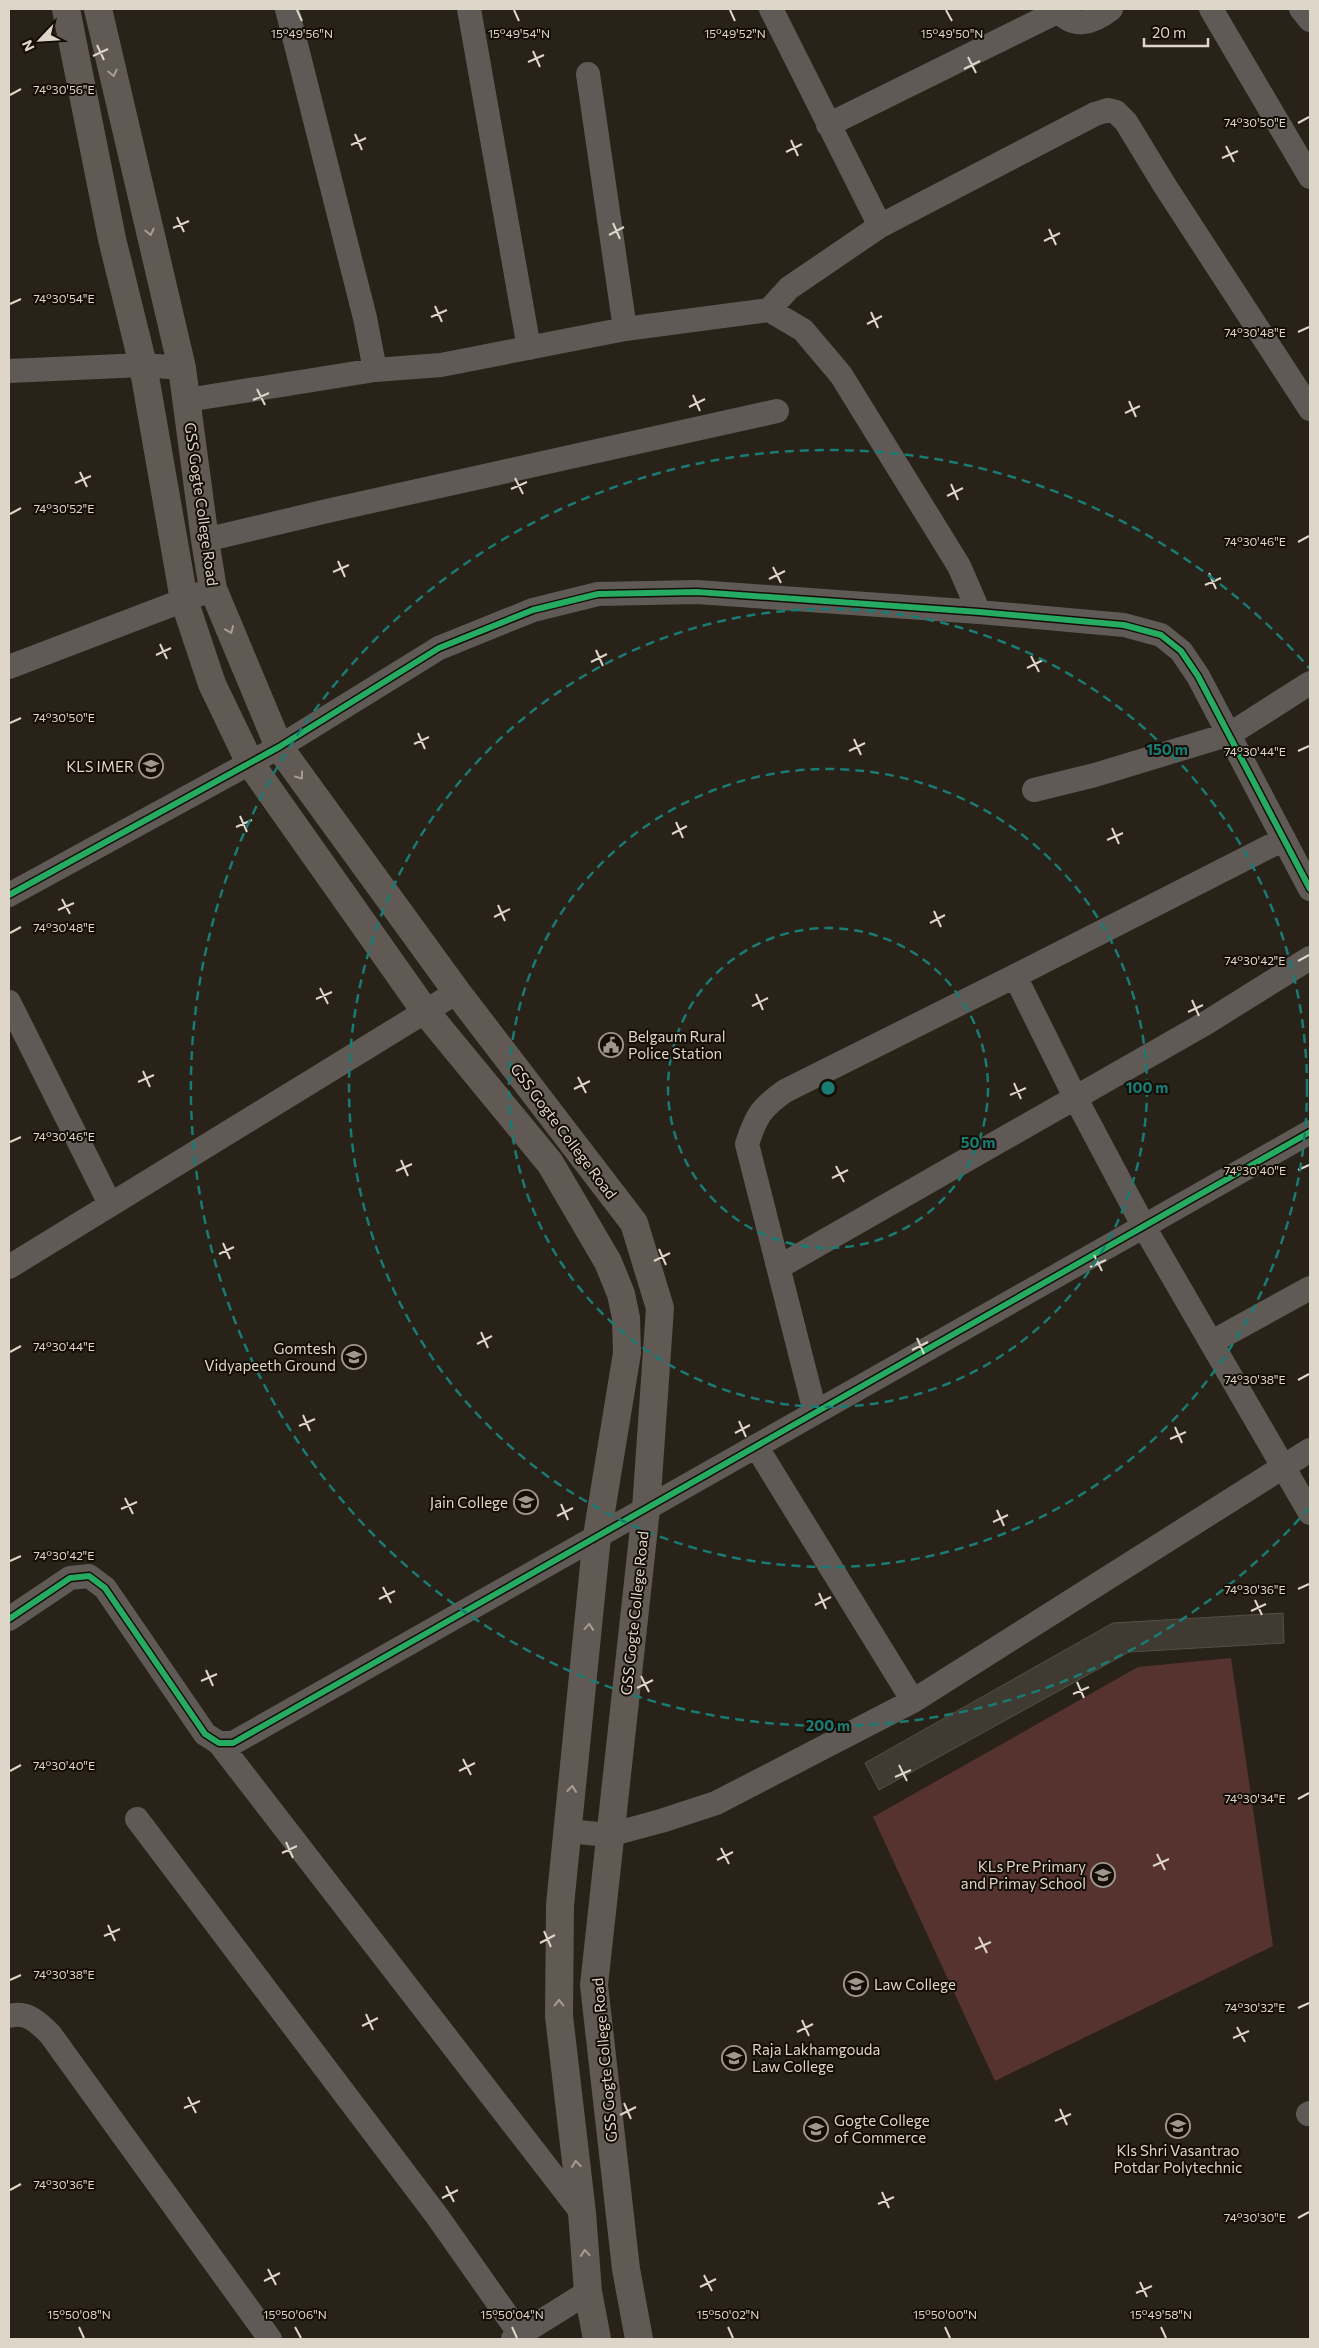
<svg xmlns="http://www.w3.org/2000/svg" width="1319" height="2348" viewBox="0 0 1319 2348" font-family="Commissioner,sans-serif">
  <rect width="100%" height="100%" fill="#292218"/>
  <path fill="#56332f" d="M1231,1658L1273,1946L995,2081L873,1817L1138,1667Z"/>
  <path fill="#403b32" stroke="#545047" d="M1283,1613L1284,1643L1129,1652L879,1790L865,1763L1113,1623Z"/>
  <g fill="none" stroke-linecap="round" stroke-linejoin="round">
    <path stroke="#5f5a56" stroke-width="24" d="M287,9L365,318L375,370
      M469,9L529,348
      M771,9L880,226
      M1057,9C1073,30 1093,23 1111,9
      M1211,9L1310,177
      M1301,9L1310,20
      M588,74L625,329
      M828,125L1059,11
      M769,310L789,288L880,226L1095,114L1108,110L1116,112L1126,122L1165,186L1310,409
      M9,371L143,365L182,368
      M187,400L375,370L441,365L625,329L769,310L803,330L841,375L959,566L979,612
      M205,540L327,511L777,411
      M9,667L213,589
      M1034,790L1095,775L1230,734L1310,683
      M1284,839L1015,976L1075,1097L1143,1225L1310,1513
      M9,895L279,747L439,648L533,610L598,594L697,592L979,612L1124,625L1161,635L1181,651L1198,676L1310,889
      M9,1002L110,1204
      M9,1267L457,992
      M779,1267L1206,1023L1310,958
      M1212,1342L1310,1288
      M815,1412L747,1144C756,1116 761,1108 785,1091L1015,976
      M756,1446L913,1701
      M9,1619L70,1578L89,1576L105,1588L205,1734L219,1743H233L1310,1132
      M219,1743L582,2213
      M137,1819L437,2216L520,2334
      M567,1831L609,1835L661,1821L716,1803L913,1701L1310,1450
      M9,2016C27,2011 38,2022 50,2034L270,2339
      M1308,2114L1310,2113
      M513,2339L588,2292"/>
    <path stroke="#605954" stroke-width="28" d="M66,9L112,239L143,365L184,600L212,684L250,763L425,1011L550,1163L608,1262L621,1294L626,1318L627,1353L597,1536L560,1905L559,2016L582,2213L588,2292L597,2339
      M98,9L182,368L205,540L213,589L279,747L457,992L634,1223L660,1308L646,1509L594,1985L626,2269L639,2339"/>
    <defs>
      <path id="cycleway" d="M9,895L279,747L439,648L533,610L598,594L697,592L979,612L1124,625L1161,635L1181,651L1198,676L1310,889
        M9,1619L70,1578L89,1576L105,1588L205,1734L219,1743H233L1310,1132"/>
    </defs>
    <use href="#cycleway" stroke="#140e06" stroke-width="9"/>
    <use href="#cycleway" stroke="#26ab63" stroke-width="6"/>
  </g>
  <defs><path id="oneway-chevron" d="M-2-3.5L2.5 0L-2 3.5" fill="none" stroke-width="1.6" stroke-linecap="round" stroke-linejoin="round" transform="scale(1.25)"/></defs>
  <g stroke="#a69e95">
    <use href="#oneway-chevron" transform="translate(113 73) rotate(77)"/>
    <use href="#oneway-chevron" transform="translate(150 232) rotate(77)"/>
    <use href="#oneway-chevron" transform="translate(230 630) rotate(67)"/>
    <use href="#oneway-chevron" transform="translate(300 776) rotate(54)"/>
    <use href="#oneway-chevron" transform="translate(589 1627) rotate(-85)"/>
    <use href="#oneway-chevron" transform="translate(572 1789) rotate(-84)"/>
    <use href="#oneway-chevron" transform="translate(559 2003) rotate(-90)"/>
    <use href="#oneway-chevron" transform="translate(576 2164) rotate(-97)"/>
    <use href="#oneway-chevron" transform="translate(585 2253) rotate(-95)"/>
  </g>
  <path fill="none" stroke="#dfd6ca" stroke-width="2" d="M297,10L302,21M514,10L519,21M730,10L735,21M946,10L952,21M97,45L104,60M533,51L540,67M93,56L108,49M968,57L976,73M528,62L544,55M964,69L980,61M10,95L21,89M1298,123L1309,117M355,134L362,150M791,140L798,156M351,145L366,138M1226,146L1234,162M786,152L802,144M1222,158L1238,151M177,217L184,232M613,223L620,239M173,228L189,221M1049,229L1056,245M609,235L624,227M1044,241L1060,233M10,304L21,299M435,306L442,322M871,312L878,328M431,317L447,310M867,324L882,316M1298,332L1309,327M257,389L265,405M693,395L700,411M253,400L269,393M1129,401L1136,417M689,407L705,399M1125,413L1140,406M80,472L87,487M515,478L523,494M75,483L91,476M951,484L958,500M511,489L527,482M947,496L963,488M10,514L21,508M1298,542L1309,536M338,561L345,577M773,567L781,583M333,572L349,565M1209,573L1216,589M769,579L785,571M1205,585L1221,578M160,644L167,659M596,650L603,666M156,655L171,648M1031,656L1039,672M591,662L607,654M1027,668L1043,660M10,723L21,718M418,733L425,749M854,739L861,755M414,744L429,737M849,751L865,743M1298,751L1309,746M240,816L247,832M676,822L683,838M236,827L252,820M1112,828L1119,844M672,834L687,826M1107,840L1123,833M62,899L70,914M498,905L505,921M58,910L74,903M934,911L941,927M494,917L510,909M930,923L945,915M10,933L21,927M1298,961L1309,955M320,988L328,1004M756,994L763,1010M316,999L332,992M1192,1000L1199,1016M752,1006L768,998M1188,1012L1203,1005M143,1071L150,1087M578,1077L586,1093M138,1082L154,1075M1014,1083L1021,1099M574,1089L590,1081M1010,1095L1026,1088M10,1142L21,1137M401,1160L408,1176M836,1166L844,1182M1298,1170L1309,1165M396,1171L412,1164M832,1178L848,1170M223,1243L230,1259M659,1249L666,1265M219,1254L234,1247M1094,1255L1102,1271M654,1261L670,1253M1090,1267L1106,1260M481,1332L488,1348M917,1338L924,1354M477,1344L492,1336M912,1350L928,1342M10,1352L21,1346M1298,1380L1309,1374M303,1415L310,1431M739,1421L746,1437M299,1426L315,1419M1175,1427L1182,1443M735,1433L750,1425M1170,1439L1186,1432M125,1498L133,1514M561,1504L568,1520M121,1509L137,1502M997,1510L1004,1526M557,1516L573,1508M993,1522L1008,1515M10,1561L21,1556M383,1587L391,1603M1298,1589L1309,1584M819,1593L826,1609M379,1599L395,1591M1255,1600L1262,1615M815,1605L831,1597M1251,1611L1266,1604M206,1670L213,1686M641,1676L649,1692M201,1681L217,1674M1077,1682L1084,1698M637,1688L653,1680M1073,1694L1089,1687M463,1759L471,1775M899,1765L907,1781M10,1771L21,1765M459,1771L475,1763M895,1777L911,1770M1298,1799L1309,1793M286,1842L293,1858M721,1848L729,1864M282,1853L297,1846M1157,1854L1165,1870M717,1860L733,1852M1153,1866L1169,1859M108,1925L115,1941M544,1931L551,1947M104,1936L120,1929M979,1937L987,1953M540,1943L555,1935M975,1949L991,1942M10,1980L21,1975M1298,2008L1309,2003M366,2014L373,2030M802,2020L809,2036M362,2026L378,2018M1237,2027L1245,2042M797,2032L813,2024M1233,2038L1249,2031M188,2097L196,2113M624,2103L631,2119M184,2108L200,2101M1060,2109L1067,2125M620,2115L636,2107M1055,2121L1071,2114M446,2186L454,2202M10,2190L21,2184M882,2192L889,2208M442,2198L458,2190M878,2204L894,2197M1298,2218L1309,2212M268,2269L276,2285M704,2275L712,2291M264,2281L280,2273M1140,2282L1147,2297M700,2287L716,2279M1136,2293L1152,2286M79,2327L84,2338M295,2327L301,2338M512,2327L517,2338M728,2327L733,2338M945,2327L950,2338M1161,2327L1166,2338"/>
  <g fill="none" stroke="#197b73" stroke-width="2.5" stroke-dasharray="9 6">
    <circle cx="828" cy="1088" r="160"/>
    <circle cx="828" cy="1088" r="319"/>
    <circle cx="828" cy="1088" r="479"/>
    <path d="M1310 1507A638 638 0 1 1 1310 669"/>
  </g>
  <defs>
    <symbol id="university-ring" viewBox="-11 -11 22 22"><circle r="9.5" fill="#140e06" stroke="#9f978c" stroke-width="1.5"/><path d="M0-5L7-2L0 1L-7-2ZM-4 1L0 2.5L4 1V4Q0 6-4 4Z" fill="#9f978c"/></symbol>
    <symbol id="civic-ring" viewBox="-11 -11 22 22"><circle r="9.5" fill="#140e06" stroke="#9f978c" stroke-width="1.5"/><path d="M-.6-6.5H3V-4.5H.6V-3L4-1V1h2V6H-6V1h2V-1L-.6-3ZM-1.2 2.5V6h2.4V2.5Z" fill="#9f978c"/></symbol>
    <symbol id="school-ring" viewBox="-11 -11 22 22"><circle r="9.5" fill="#140e06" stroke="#9f978c" stroke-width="1.5"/><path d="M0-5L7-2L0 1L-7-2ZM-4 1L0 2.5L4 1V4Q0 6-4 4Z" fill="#9f978c"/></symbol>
  </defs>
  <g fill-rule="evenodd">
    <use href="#university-ring" x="137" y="752" width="28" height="28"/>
    <use href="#civic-ring" x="597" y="1031" width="28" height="28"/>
    <use href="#university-ring" x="340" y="1343" width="28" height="28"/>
    <use href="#university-ring" x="512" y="1488" width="28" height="28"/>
    <use href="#school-ring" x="1089" y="1861" width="28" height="28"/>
    <use href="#school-ring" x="842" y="1970" width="28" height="28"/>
    <use href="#university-ring" x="720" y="2044" width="28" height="28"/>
    <use href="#university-ring" x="1164" y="2112" width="28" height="28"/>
    <use href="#university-ring" x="802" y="2115" width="28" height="28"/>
  </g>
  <g text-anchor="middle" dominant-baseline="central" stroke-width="4" stroke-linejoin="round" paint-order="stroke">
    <g font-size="15" fill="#dfd6ca" stroke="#140e06">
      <text transform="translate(202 504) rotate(82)">GSS Gogte College Road</text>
      <text transform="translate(564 1131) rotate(53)">GSS Gogte College Road</text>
      <text transform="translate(634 1613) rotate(-84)">GSS Gogte College Road</text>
      <text transform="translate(604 2060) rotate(-95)">GSS Gogte College Road</text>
    </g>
    <g font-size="15" fill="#dfd6ca" stroke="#140e06" text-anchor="end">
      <text x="134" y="766">KLS IMER</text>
      <text x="628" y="1036" text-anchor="start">Belgaum Rural<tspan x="628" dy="17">Police Station</tspan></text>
      <text x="336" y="1348">Gomtesh<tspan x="336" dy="17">Vidyapeeth Ground</tspan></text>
      <text x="508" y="1502">Jain College</text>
      <text x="1086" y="1866">KLs Pre Primary<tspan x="1086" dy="17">and Primay School</tspan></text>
      <text x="874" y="1984" text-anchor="start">Law College</text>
      <text x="752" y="2049" text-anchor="start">Raja Lakhamgouda<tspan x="752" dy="17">Law College</tspan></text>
      <text x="834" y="2120" text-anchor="start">Gogte College<tspan x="834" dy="17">of Commerce</tspan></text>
      <text x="1178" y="2150" text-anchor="middle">Kls Shri Vasantrao<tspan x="1178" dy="17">Potdar Polytechnic</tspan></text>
    </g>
  </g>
  <g font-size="12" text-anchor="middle" fill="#dfd6ca" stroke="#140e06" stroke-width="4" stroke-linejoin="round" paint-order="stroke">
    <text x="302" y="38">15°49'56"N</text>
    <text x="519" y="38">15°49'54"N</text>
    <text x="735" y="38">15°49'52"N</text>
    <text x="952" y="38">15°49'50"N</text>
    <text x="64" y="94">74°30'56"E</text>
    <text x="1255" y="127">74°30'50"E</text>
    <text x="64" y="303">74°30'54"E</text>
    <text x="1255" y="337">74°30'48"E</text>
    <text x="64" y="513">74°30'52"E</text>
    <text x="1255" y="546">74°30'46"E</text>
    <text x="64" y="722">74°30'50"E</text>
    <text x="1255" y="756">74°30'44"E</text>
    <text x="64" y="932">74°30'48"E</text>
    <text x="1255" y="965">74°30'42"E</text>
    <text x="64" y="1141">74°30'46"E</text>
    <text x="1255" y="1175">74°30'40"E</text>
    <text x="64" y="1351">74°30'44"E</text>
    <text x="1255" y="1384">74°30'38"E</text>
    <text x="64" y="1560">74°30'42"E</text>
    <text x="1255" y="1594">74°30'36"E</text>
    <text x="64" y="1770">74°30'40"E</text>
    <text x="1255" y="1803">74°30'34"E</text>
    <text x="64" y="1979">74°30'38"E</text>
    <text x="1255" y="2012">74°30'32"E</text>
    <text x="64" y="2189">74°30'36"E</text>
    <text x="1255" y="2222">74°30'30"E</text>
    <text x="79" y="2319">15°50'08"N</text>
    <text x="295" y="2319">15°50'06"N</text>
    <text x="512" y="2319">15°50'04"N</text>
    <text x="728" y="2319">15°50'02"N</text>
    <text x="945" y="2319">15°50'00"N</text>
    <text x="1161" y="2319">15°49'58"N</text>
  </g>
  <circle cx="828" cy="1088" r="8" fill="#197b73" stroke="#140e06" stroke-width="2.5"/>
  <g font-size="15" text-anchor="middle" font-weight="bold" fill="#197b73" stroke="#140e06" stroke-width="4" stroke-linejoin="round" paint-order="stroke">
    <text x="1167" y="755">150 m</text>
    <text x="1147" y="1093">100 m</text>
    <text x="978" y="1148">50 m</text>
    <text x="828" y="1731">200 m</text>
  </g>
  <rect width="1319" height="2348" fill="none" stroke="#dfd6ca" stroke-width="20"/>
  <g transform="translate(40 40) rotate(245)" stroke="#140e06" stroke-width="4" paint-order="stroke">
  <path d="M0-4L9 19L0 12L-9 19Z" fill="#dfd6ca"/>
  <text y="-8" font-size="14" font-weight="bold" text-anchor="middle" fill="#dfd6ca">N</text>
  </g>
  <path d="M1144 38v8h64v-8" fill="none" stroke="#dfd6ca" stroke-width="2.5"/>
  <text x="1152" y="38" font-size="15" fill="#dfd6ca" stroke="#140e06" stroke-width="4" paint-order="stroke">20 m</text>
</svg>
